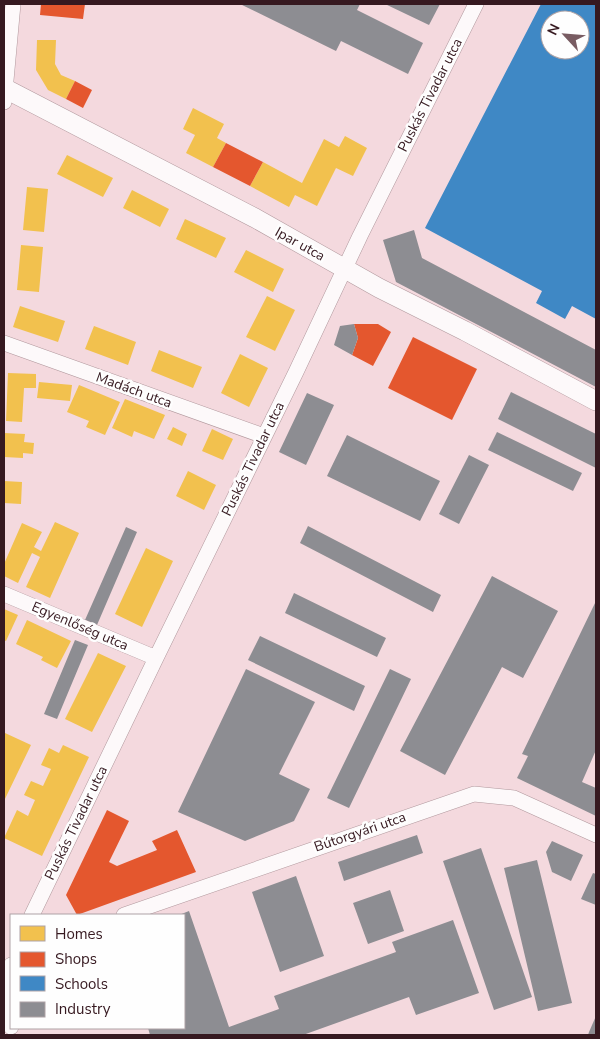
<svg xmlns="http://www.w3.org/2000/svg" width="600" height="1039" viewBox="0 0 600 1039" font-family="'Nunito Sans',sans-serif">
  <rect width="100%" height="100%" fill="#f4d9de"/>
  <path fill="#f2c14e" d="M37,40H56L55,64L61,75L75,81L66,99L48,90L36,70Z
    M193,108L224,124L217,138L226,143L213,167L186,153L195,135L183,129Z
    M345,136L367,148L353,176L336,168L317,206L295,195L289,207L250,186L263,162L302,183L324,139L339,147Z
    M67,155L113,178L103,197L57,174Z
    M27,187L48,189L44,232L23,230Z
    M132,190L169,209L160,227L123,208Z
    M185,219L226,238L216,258L176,239Z
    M21,245L43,247L39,292L17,290Z
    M246,250L284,269L273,292L234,272Z
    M267,296L295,310L275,351L246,337Z
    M20,306L65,321L58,342L13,327Z
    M94,326L136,342L128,365L85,349Z
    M159,350L202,367L193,388L151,371Z
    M240,354L268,368L249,407L221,393Z
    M8,373L36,374V388H24L22,422L6,421Z
    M39,382L72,385L70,401L37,398Z
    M79,385L120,402L105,435L86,427L89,421L67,412Z
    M125,399L165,415L154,439L134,431L132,437L112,428Z
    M173,427L187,434L182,446L167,439Z
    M212,429L233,439L223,460L202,451Z
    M4,433L25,434L24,442L34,443L33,454L23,453V458L4,457Z
    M188,471L216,485L204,510L176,496Z
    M4,481L22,482L21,504L4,503Z
    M55,522L79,533L50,598L26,587L40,557L32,553L18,583L4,576V564L22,523L42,532L34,547L41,551Z
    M146,548L173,561L142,627L115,614Z
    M4,609L18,615L6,641L4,640Z
    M27,620L71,641L57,668L41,660L43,657L16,644Z
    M98,653L126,666L92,732L65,719Z
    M5,733L31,745L4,801V737Z
    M63,745L89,757L42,856L4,838L17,810L28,816L35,800L24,795L31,781L43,786L51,769L41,765L49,748L59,753Z"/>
  <path fill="#e4572e" d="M41,4H85L83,19L40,15Z
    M75,81L92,90L83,108L66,99Z
    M226,143L263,162L250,186L213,167Z
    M354,324H378L391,332L373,366L352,355L358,338Z
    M413,337L477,369L452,420L388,388Z
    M107,810L129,821L109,862L117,866L157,850L152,841L177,830L196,872L77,915L66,895Z"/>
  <path fill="#3f88c5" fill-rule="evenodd" d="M541,4H596V319L572,306L565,319L536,303L542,291L425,228ZM550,20H580V50H550Z"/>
  <path fill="#8d8d92" d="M240,4H360L357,10L423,43L408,74L341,41L336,51Z
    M385,4H440L429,25Z
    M414,230L422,258L596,350V387L396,282L383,240Z
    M354,324L358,338L352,355L334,345L340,326Z
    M511,392L596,434V468L498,419Z
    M307,393L334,405L306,465L279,452Z
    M497,432L582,473L573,491L488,450Z
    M347,435L440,481L420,521L327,476Z
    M469,455L489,465L459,524L439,514Z
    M308,526L441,595L433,612L300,543Z
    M126,527L137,532L97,625L85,620Z
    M492,576L558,611L523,678L502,667L445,775L400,751Z
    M294,593L386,638L377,657L285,613Z
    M596,601V750L582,782L596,788V816L517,778L528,756L522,754Z
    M260,636L365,686L354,711L248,660Z
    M75,640L88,645L57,719L44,714Z
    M246,669L315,702L279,774L310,789L294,821L245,841L178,812Z
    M390,669L411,679L349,808L327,798Z
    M417,835L423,853L344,881L338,862Z
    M552,841L583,855L571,881L552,872L546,852Z
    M481,848L532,997L494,1010L443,861Z
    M537,860L572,1003L538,1011L504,868Z
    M593,873L596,874V905L581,899Z
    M296,876L324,956L280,972L252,892Z
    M390,890L404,931L368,944L353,903Z
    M189,911L229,1027L279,1009L274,996L396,952L392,942L453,920L479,993L416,1015L409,997L303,1035H150L148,1028H184V915H179Z
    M596,1016V1035H588L589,1032Z"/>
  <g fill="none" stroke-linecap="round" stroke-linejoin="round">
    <defs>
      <path id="minor" d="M4,102L13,4
        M4,343L264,436
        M4,594L156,658
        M32,915L156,658L296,372L360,236L476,4
        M124,915L474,794L514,798L596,835
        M11,965C8,987 7,1006 11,1027"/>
      <path id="tertiary" d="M4,88L255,218L379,288L465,331L596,401"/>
    </defs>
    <use href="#minor" stroke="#b1989d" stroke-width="16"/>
    <use href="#tertiary" stroke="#b1989d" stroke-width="20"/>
    <use href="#minor" stroke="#fdf9fa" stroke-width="15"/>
    <use href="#tertiary" stroke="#fdf9fa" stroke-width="19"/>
  </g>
  <g text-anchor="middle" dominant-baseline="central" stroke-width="5" stroke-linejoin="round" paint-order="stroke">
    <g font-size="14" fill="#361920" stroke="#fefefe">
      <text transform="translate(430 95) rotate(-63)">Puskás Tivadar utca</text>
      <text transform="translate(300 244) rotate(29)">Ipar utca</text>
      <text transform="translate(134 390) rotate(20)">Madách utca</text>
      <text transform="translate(253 459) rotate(-64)">Puskás Tivadar utca</text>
      <text transform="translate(80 626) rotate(23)">Egyenlőség utca</text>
      <text transform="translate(76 823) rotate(-64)">Puskás Tivadar utca</text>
      <text transform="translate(360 832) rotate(-19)">Bútorgyári utca</text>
    </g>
  </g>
  <rect width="600" height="1039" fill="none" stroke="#361920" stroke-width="10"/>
  <rect x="10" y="914" width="175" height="115" fill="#fefefe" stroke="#aea2a5"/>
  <rect x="20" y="926" width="25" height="15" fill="#f2c14e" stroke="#aea2a5"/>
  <text x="55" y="939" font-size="15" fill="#361920">Homes</text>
  <rect x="20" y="952" width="25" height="15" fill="#e4572e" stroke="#aea2a5"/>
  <text x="55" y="964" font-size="15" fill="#361920">Shops</text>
  <rect x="20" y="976" width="25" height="15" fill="#3f88c5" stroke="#aea2a5"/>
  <text x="55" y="989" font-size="15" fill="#361920">Schools</text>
  <rect x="20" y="1002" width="25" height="15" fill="#8d8d92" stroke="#aea2a5"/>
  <text x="55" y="1014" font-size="15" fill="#361920">Industry</text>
  <g transform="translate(565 35) rotate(296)"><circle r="24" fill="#fefefe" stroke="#aea2a5"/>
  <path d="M0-4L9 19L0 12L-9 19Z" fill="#785c62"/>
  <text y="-8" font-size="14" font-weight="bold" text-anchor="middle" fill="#361920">N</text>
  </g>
</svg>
